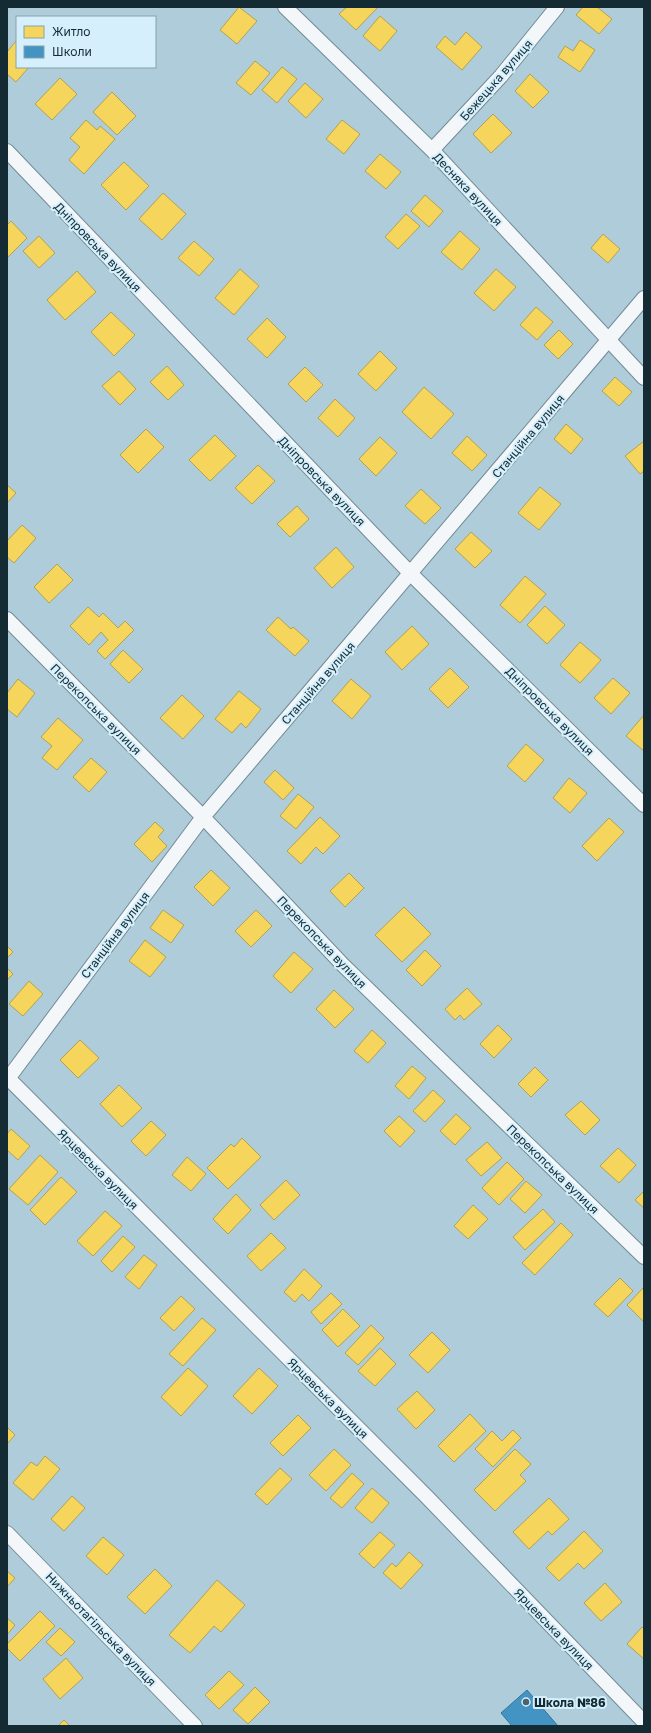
<svg xmlns="http://www.w3.org/2000/svg" width="651" height="1733" viewBox="0 0 651 1733" font-family="'Golos Text',sans-serif">
  <rect width="100%" height="100%" fill="#aeccda"/>
  <path fill="#f6d55c" stroke="#b2a250" d="M239,7L257,21L237,44L220,30Z
    M347,7H378L356,30L339,14Z
    M583,7H597L612,19L599,34L576,15Z
    M380,16L397,31L380,51L363,36Z
    M466,32L482,47L462,70L436,47L445,36L455,45Z
    M17,40V67H29L16,82L7,74V52Z
    M580,40L595,50L580,72L558,57L565,46L573,51Z
    M255,61L270,73L251,95L236,83Z
    M282,67L297,79L277,103L262,90Z
    M530,74L549,92L533,108L515,91Z
    M60,78L77,94L52,120L35,104Z
    M305,83L323,99L306,118L288,101Z
    M112,92L136,116L117,135L93,112Z
    M493,114L512,133L491,153L473,134Z
    M86,120L97,130L100,126L115,139L84,174L69,160L80,147L70,138Z
    M342,120L360,134L344,154L326,139Z
    M380,154L401,172L386,189L365,171Z
    M124,162L149,186L126,210L101,185Z
    M163,193L186,214L162,240L139,219Z
    M425,195L443,211L429,227L411,211Z
    M406,214L420,226L398,249L385,237Z
    M11,221L27,238L7,258V225Z
    M460,231L480,249L462,270L441,252Z
    M603,234L620,249L608,263L591,248Z
    M39,236L55,253L39,268L23,251Z
    M194,241L214,259L199,276L178,258Z
    M240,269L259,286L234,315L215,298Z
    M496,269L516,287L494,311L474,293Z
    M77,271L96,292L65,320L47,300Z
    M536,307L553,322L537,340L520,325Z
    M111,312L135,335L114,356L91,332Z
    M267,318L286,337L267,358L247,339Z
    M559,330L573,344L558,359L544,345Z
    M380,351L397,368L376,391L358,374Z
    M167,366L184,385L168,400L150,382Z
    M305,367L323,385L306,402L288,384Z
    M119,371L136,389L120,405L102,386Z
    M615,377L632,392L619,406L602,391Z
    M424,387L454,414L431,439L402,412Z
    M335,399L355,418L338,437L318,418Z
    M566,424L583,439L571,454L554,439Z
    M146,429L164,447L138,473L120,455Z
    M215,435L236,456L210,481L189,460Z
    M467,436L487,455L472,471L452,453Z
    M380,437L397,453L376,476L359,459Z
    M644,441V471L640,474L625,456Z
    M258,465L275,481L252,504L235,488Z
    M7,485L16,493L7,503Z
    M540,487L561,504L539,530L518,513Z
    M421,489L441,508L425,524L405,506Z
    M297,506L309,519L290,537L277,524Z
    M22,525L36,538L14,563L7,557V541Z
    M471,532L492,551L475,568L455,549Z
    M336,547L354,567L332,588L314,568Z
    M57,564L73,580L49,603L34,587Z
    M525,576L546,594L520,623L500,605Z
    M545,606L565,625L547,644L527,625Z
    M88,607L99,617L103,613L118,628L125,621L134,630L105,659L97,651L108,640L101,632L89,645L70,626Z
    M278,617L291,629L293,627L309,641L295,656L266,630Z
    M412,626L429,644L402,670L385,652Z
    M580,642L601,660L580,683L560,665Z
    M123,650L143,669L129,683L110,664Z
    M450,668L469,687L448,708L429,689Z
    M613,678L630,693L611,714L594,698Z
    M18,679L35,693L17,717L7,709V693Z
    M351,679L371,696L352,719L332,701Z
    M239,691L261,709L246,728L241,723L232,733L215,719Z
    M182,695L204,716L183,739L160,718Z
    M644,715V751L626,736Z
    M58,718L83,740L57,770L42,758L52,746L41,737Z
    M526,744L544,760L525,782L507,766Z
    M91,758L107,772L89,792L73,777Z
    M275,770L294,788L283,800L264,782Z
    M569,778L587,793L570,813L553,798Z
    M298,794L314,807L296,829L280,816Z
    M320,817L340,836L323,854L316,847L301,864L287,851Z
    M609,818L624,832L597,861L582,846Z
    M155,822L164,830L158,837L167,846L152,862L134,844Z
    M211,870L230,888L213,906L194,887Z
    M349,873L364,888L345,907L330,891Z
    M404,907L431,934L402,962L375,935Z
    M163,910L184,925L171,943L150,928Z
    M256,910L272,926L251,947L235,931Z
    M145,940L166,957L150,977L129,961Z
    M7,946L13,952L7,958Z
    M425,950L441,966L422,986L406,970Z
    M294,952L313,969L291,993L273,976Z
    M7,968L13,974L7,980Z
    M29,981L43,994L23,1016L9,1004Z
    M467,988L482,1004L464,1020L460,1015L455,1020L445,1009Z
    M334,990L354,1009L335,1028L316,1009Z
    M498,1025L512,1039L494,1058L480,1044Z
    M372,1030L386,1043L368,1063L354,1051Z
    M80,1040L99,1058L78,1078L60,1060Z
    M412,1066L426,1078L409,1099L395,1086Z
    M535,1067L548,1080L531,1097L518,1084Z
    M119,1085L142,1108L122,1127L100,1104Z
    M433,1090L445,1101L425,1122L413,1111Z
    M581,1101L600,1120L585,1135L565,1115Z
    M456,1114L471,1128L455,1145L440,1131Z
    M399,1116L415,1131L400,1147L384,1131Z
    M151,1121L166,1135L146,1156L131,1141Z
    M11,1129L30,1146L18,1160L7,1150V1134Z
    M242,1138L261,1157L228,1189L207,1168L231,1144L234,1147Z
    M487,1142L502,1158L481,1176L466,1160Z
    M618,1148L636,1165L619,1183L600,1166Z
    M40,1155L58,1172L28,1205L9,1189Z
    M187,1157L206,1174L191,1191L172,1175Z
    M507,1162L524,1179L499,1205L482,1188Z
    M61,1177L77,1192L45,1225L30,1210Z
    M286,1180L300,1195L274,1220L260,1205Z
    M526,1181L542,1195L525,1213L510,1199Z
    M644,1191V1208L635,1200Z
    M236,1194L251,1210L228,1234L213,1219Z
    M473,1205L488,1219L468,1239L454,1226Z
    M543,1209L555,1222L525,1250L513,1237Z
    M105,1211L122,1226L93,1256L77,1241Z
    M561,1223L573,1235L535,1275L522,1263Z
    M271,1233L286,1248L261,1271L247,1256Z
    M123,1236L135,1247L112,1272L101,1261Z
    M144,1255L157,1265L139,1289L125,1277Z
    M304,1269L322,1286L309,1301L302,1294L295,1302L284,1292Z
    M620,1278L633,1291L608,1317L594,1304Z
    M643,1288L644,1289V1322L627,1305Z
    M331,1293L342,1304L321,1324L311,1312Z
    M181,1296L195,1309L174,1331L160,1318Z
    M343,1309L360,1326L338,1347L322,1330Z
    M202,1318L216,1330L183,1366L169,1354Z
    M371,1325L384,1338L358,1365L345,1353Z
    M432,1332L450,1350L428,1373L409,1355Z
    M380,1348L396,1364L375,1386L358,1371Z
    M188,1368L208,1386L181,1416L161,1397Z
    M259,1368L278,1386L252,1414L233,1396Z
    M417,1391L435,1410L416,1429L397,1409Z
    M470,1414L486,1431L454,1462L438,1446Z
    M298,1415L311,1428L283,1456L270,1443Z
    M7,1427L15,1435L7,1444Z
    M513,1430L521,1438L493,1467L475,1449L492,1431L502,1441Z
    M334,1449L351,1465L326,1491L309,1475Z
    M515,1449L531,1464L520,1475L526,1481L495,1511L474,1490Z
    M45,1456L60,1469L33,1500L13,1483L31,1462L37,1466Z
    M280,1468L292,1479L267,1505L255,1494Z
    M352,1473L364,1484L342,1508L330,1498Z
    M372,1488L389,1503L372,1523L355,1508Z
    M72,1496L85,1508L64,1531L51,1519Z
    M549,1498L569,1519L552,1535L548,1531L529,1549L513,1532Z
    M584,1531L603,1551L584,1569L578,1563L559,1581L546,1568Z
    M380,1532L395,1545L374,1568L359,1554Z
    M103,1537L124,1555L107,1575L86,1556Z
    M409,1552L423,1565L401,1589L383,1573L392,1563L396,1567Z
    M155,1569L172,1586L145,1614L127,1597Z
    M7,1571L15,1578L7,1587Z
    M217,1580L245,1605L221,1632L214,1626L190,1653L169,1635Z
    M605,1583L622,1602L601,1621L584,1603Z
    M40,1611L55,1626L20,1661L7,1648V1644Z
    M7,1618L15,1625L7,1635Z
    M642,1627L644,1629V1659L627,1644Z
    M60,1628L75,1642L61,1656L46,1642Z
    M66,1658L83,1678L60,1699L43,1679Z
    M229,1671L244,1685L219,1709L205,1695Z
    M255,1687L270,1702L248,1724L233,1710Z
    M64,1720L70,1726H58Z"/>
  <path fill="#4393c3" stroke="#357498" d="M527,1690L558,1726H512L501,1713Z"/>
  <g fill="none" stroke-linecap="round" stroke-linejoin="round">
    <defs>
      <path id="minor" d="M285,7L432,150L644,378
        M432,150L501,76L557,7
        M7,151L411,574L644,805
        M7,619L203,817L343,965L644,1257
        M7,1077L427,1497L644,1722
        M7,1080L203,817L644,298
        M7,1533L195,1726"/>
    </defs>
    <use href="#minor" stroke="#738b95" stroke-width="16"/>
    <use href="#minor" stroke="#f3f7f9" stroke-width="14"/>
  </g>
  <circle fill="#4b636e" stroke="#d5f0fc" stroke-width="1.5" cx="526" cy="1702" r="4"/>
  <g text-anchor="middle" dominant-baseline="central" stroke-width="4" stroke-linejoin="round" paint-order="stroke">
    <g font-size="12" fill="#152b34" stroke="#d5f0fc">
      <text transform="translate(496 80) rotate(-49)">Бежецька вулиця</text>
      <text transform="translate(468 189) rotate(47)">Десняка вулиця</text>
      <text transform="translate(98 247) rotate(46)">Дніпровська вулиця</text>
      <text transform="translate(528 436) rotate(-50)">Станційна вулиця</text>
      <text transform="translate(322 481) rotate(46)">Дніпровська вулиця</text>
      <text transform="translate(318 683) rotate(-49)">Станційна вулиця</text>
      <text transform="translate(96 709) rotate(45)">Перекопська вулиця</text>
      <text transform="translate(550 711) rotate(45)">Дніпровська вулиця</text>
      <text transform="translate(115 935) rotate(-53)">Станційна вулиця</text>
      <text transform="translate(322 942) rotate(46)">Перекопська вулиця</text>
      <text transform="translate(98 1169) rotate(45)">Ярцевська вулиця</text>
      <text transform="translate(553 1169) rotate(44)">Перекопська вулиця</text>
      <text transform="translate(328 1398) rotate(45)">Ярцевська вулиця</text>
      <text transform="translate(101 1629) rotate(46)">Нижньотагільська вулиця</text>
      <text transform="translate(554 1629) rotate(46)">Ярцевська вулиця</text>
    </g>
    <g font-size="12" font-weight="bold" fill="#152b34" stroke="#d5f0fc" text-anchor="start">
      <text x="534" y="1702">Школа №86</text>
    </g>
  </g>
  <rect width="651" height="1733" fill="none" stroke="#152b34" stroke-width="16"/>
  <rect x="16" y="16" width="140" height="52" fill="#d5f0fc" stroke="#88a1ac"/>
  <rect x="24" y="26" width="20" height="12" fill="#f6d55c" stroke="#88a1ac"/>
  <text x="52" y="36" font-size="12" fill="#152b34">Житло</text>
  <rect x="24" y="46" width="20" height="12" fill="#4393c3" stroke="#88a1ac"/>
  <text x="52" y="56" font-size="12" fill="#152b34">Школи</text>
</svg>
